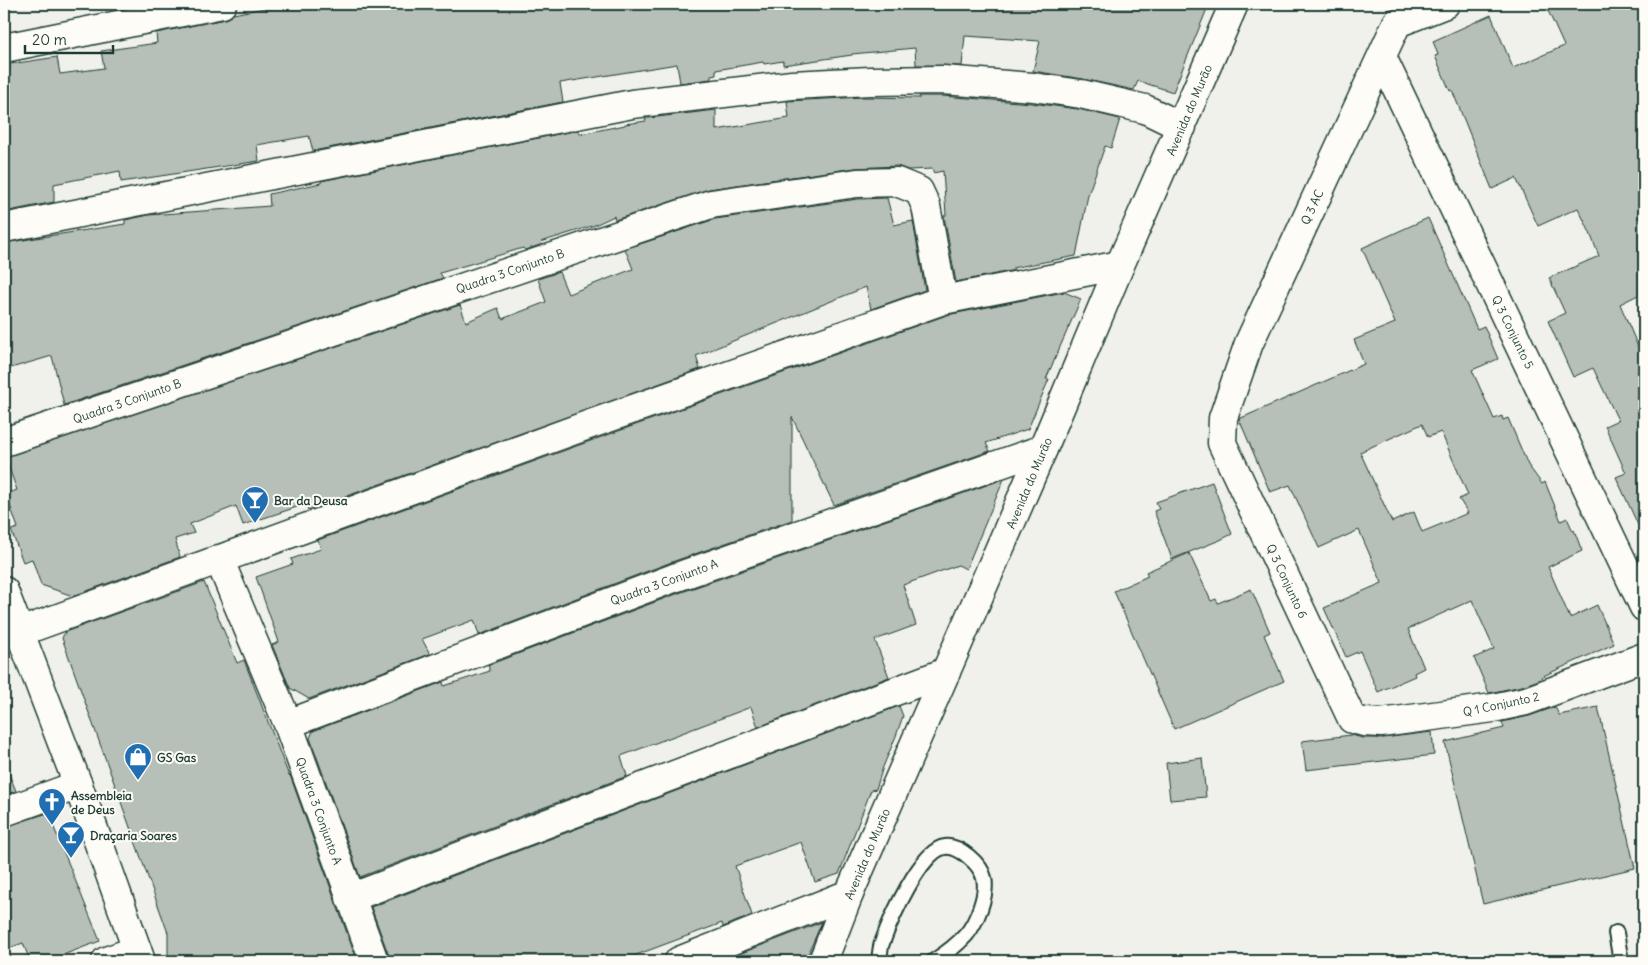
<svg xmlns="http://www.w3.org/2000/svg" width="1648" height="965" viewBox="0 0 1648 965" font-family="Delius,sans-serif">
  <rect width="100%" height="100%" fill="#f0f1eb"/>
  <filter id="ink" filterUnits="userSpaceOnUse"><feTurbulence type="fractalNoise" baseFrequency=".02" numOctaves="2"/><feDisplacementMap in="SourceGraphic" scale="10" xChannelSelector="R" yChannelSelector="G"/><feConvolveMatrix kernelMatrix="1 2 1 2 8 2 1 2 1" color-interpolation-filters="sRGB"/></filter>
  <g filter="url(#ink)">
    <path fill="#b6bfb8" stroke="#1f3d34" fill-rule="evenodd" d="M285,4H1209L1173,92L1138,81L1134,90L1083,79L1033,71L1040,41L965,36L962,66L916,65L915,48L852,54V55L783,65V61L764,64L763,62L716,70V75L711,76V79L680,83L677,64L560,83L563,102L313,151L309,136L257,145L259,161L121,182L120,171L54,184V202L4,212V65L57,57L60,74L104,68L101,51L157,43L156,33L225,19L233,14Z
      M1545,4H1644V292L1620,304L1644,361V538L1616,477L1626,473L1605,426L1618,420L1593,368L1573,377L1548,321L1565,313L1549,278L1599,256L1590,233L1578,208L1538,226L1516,178L1492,189L1452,90L1450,91L1435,56L1438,55L1433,41L1491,15L1513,68L1564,46Z
      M919,96H942L1031,103L1078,109L1120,119L1111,148L1105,146L1088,195L1076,256L1012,268L1015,270L956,282L944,216L946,215L943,171L933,173V169L908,170L897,166L855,168L709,189L615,220L614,216L595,225L541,242L543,244L525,250L523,248L440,273L443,278L64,405L52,356L4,370V243L125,224V220L149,215L270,206L269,194L321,183V181L579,130L580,134L625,125V124L646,121L645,118H649L716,110V130L789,118L787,101L863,97L920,98Z
      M887,198L894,225L913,221L925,290L871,309L866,287L696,356L700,369L308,510L306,504L243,525L236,506L190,524L194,533L175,539L180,557L73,596L41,585L32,559L23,562L11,530L18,528L6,494L17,490L5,457L460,305L466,322L498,308L502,319L546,302L538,279L559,272L568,294L633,269L625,249L715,219L858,199Z
      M1428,218L1477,329L1484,326L1498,359L1472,370L1494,419L1502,416L1503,420L1508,418L1528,465L1542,484L1545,482L1561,521L1567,518L1573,531L1574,530L1582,551L1548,567L1570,618L1597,605L1614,644L1541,677L1542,679L1522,686L1489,693L1474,658L1494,649L1472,600L1408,629L1424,668L1414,673L1415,676L1378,692L1360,651L1346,657L1324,608L1382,583L1359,530L1319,548L1290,485L1270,492L1239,419L1364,364L1354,340L1395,323L1362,248ZM1422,424L1428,437L1441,432L1468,495L1459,499L1468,513L1422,532L1414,512L1392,522L1360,452Z
      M1064,292L1081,299L1046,379H1049L1028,429L986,443L990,451L834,505L792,417V520L669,563L479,635L474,620L422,639L430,654L309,699L290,688L272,645L279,642L256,577L293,564L291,559L321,549L318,540L593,440L947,315Z
      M1004,479L966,569L958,565L903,585L916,625L875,640L889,677L758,727L751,707L621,756L627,776L360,877L310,738L313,731L443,682L444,686L490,671L488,665L679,593Z
      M1212,482L1232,534L1220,540L1172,559L1154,511L1159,509L1156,502Z
      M1189,553L1211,601L1216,599L1218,603L1251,589L1270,632L1264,635L1284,681L1174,729L1114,591L1148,576L1146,572Z
      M204,582L237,663L244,660L289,776L290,775L357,961H168V933L62,638L65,632Z
      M899,706L903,716L896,736L883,767L876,789L871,790L839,874L815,882L801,842L735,866L752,915L723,927L722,923L620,961H389V956L371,907Z
      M1555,707L1559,715L1598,707L1635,868L1483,904L1445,742L1504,728L1502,722L1529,716Z
      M1432,732L1434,755L1306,770L1302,741L1351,735L1363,738H1383Z
      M1202,758L1206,797L1170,800L1166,763Z
      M4,764H5L16,791L4,795Z
      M48,813L100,941L47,961H30L23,943L4,950V827Z
      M822,922L805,961H721Z"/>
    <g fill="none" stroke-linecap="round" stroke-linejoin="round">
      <defs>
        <path id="service" d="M1616,933L1621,961
          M879,961C880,955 880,948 882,943C890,921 921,849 945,847C953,846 963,852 969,857C975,862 982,870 984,878C988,895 976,923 966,935C957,945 945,954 934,961"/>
        <path id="minor" d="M1445,4L1397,23L1249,343L1223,418L1222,443L1352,719L1364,722L1381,723L1493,708L1526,701L1644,657
          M4,48L222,4
          M1382,57L1644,607
          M4,228L632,104L792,85L870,81L943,80L1033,87L1081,94L1145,109L1182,127
          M4,442L711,204L857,183L897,182L919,191L926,206L943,300
          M219,559L288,724L374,961
          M20,632L588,425L943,300L1120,265
          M288,724L674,578L1043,449
          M4,812L78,785
          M350,898L946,672
          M106,961L137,950
          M679,961L849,894"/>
        <path id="tertiary" d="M4,591L78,785L141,961
          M823,961L849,894L1043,449L1120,265L1234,4"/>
      </defs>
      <use href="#service" stroke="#1f3d34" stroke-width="18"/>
      <use href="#minor" stroke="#1f3d34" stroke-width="31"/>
      <use href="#tertiary" stroke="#1f3d34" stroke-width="31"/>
      <use href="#service" stroke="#fdfcf7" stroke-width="14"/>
      <use href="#minor" stroke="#fdfcf7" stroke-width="28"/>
      <use href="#tertiary" stroke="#fdfcf7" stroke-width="28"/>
    </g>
  </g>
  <defs>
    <symbol id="bar-pin" viewBox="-11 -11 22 30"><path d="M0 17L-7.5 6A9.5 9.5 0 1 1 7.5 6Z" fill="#1f6fb2" stroke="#fdfcf7"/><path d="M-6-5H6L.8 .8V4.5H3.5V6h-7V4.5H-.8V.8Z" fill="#fff"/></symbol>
    <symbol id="shop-pin" viewBox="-11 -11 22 30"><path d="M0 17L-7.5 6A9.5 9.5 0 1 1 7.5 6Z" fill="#1f6fb2" stroke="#fdfcf7"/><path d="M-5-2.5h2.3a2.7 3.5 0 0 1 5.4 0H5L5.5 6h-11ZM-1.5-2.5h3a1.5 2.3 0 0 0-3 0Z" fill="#fff"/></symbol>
    <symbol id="church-pin" viewBox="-11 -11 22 30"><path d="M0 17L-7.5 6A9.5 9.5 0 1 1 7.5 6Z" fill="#1f6fb2" stroke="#fdfcf7"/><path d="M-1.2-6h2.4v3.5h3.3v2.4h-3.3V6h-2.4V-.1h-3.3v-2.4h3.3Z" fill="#fff"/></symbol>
  </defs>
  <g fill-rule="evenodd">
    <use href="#bar-pin" x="239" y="484" width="32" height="43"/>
    <use href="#shop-pin" x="122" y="741" width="32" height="43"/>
    <use href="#church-pin" x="36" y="786" width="32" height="43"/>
    <use href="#bar-pin" x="55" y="819" width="32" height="43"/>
  </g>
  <g text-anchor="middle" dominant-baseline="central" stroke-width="4" stroke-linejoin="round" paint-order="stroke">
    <g font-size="12" fill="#1f3d34" stroke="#fdfcf7">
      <text transform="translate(1189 110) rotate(-67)">Avenida do Murão</text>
      <text transform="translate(1312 207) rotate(-65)">Q 3 AC</text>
      <text transform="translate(510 271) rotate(-19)">Quadra 3 Conjunto B</text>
      <text transform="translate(1513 332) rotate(64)">Q 3 Conjunto 5</text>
      <text transform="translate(127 401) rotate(-19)">Quadra 3 Conjunto B</text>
      <text transform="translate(1029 483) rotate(-67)">Avenida do Murão</text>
      <text transform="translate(1287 581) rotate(65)">Q 3 Conjunto 6</text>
      <text transform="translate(664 582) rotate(-20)">Quadra 3 Conjunto A</text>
      <text transform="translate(1501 704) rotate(-12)">Q 1 Conjunto 2</text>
      <text transform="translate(319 811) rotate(70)">Quadra 3 Conjunto A</text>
      <text transform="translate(867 854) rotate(-67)">Avenida do Murão</text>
    </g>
    <g font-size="12" font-weight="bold" fill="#1f3d34" stroke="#fdfcf7" text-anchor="start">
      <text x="274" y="500">Bar da Deusa</text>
      <text x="157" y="757">GS Gas</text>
      <text x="71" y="795">Assembleia<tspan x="71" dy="14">de Deus</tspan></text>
      <text x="90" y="835">Draçaria Soares</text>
    </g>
  </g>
  <rect width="1648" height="965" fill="none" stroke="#fdfcf7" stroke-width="20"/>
  <rect x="10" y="10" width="1628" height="945" fill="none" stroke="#1f3d34" stroke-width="2" filter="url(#ink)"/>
  <path d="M25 45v8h88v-8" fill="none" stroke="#1f3d34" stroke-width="2.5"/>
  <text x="32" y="45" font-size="15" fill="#1f3d34" stroke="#fdfcf7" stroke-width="4" paint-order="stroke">20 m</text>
</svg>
